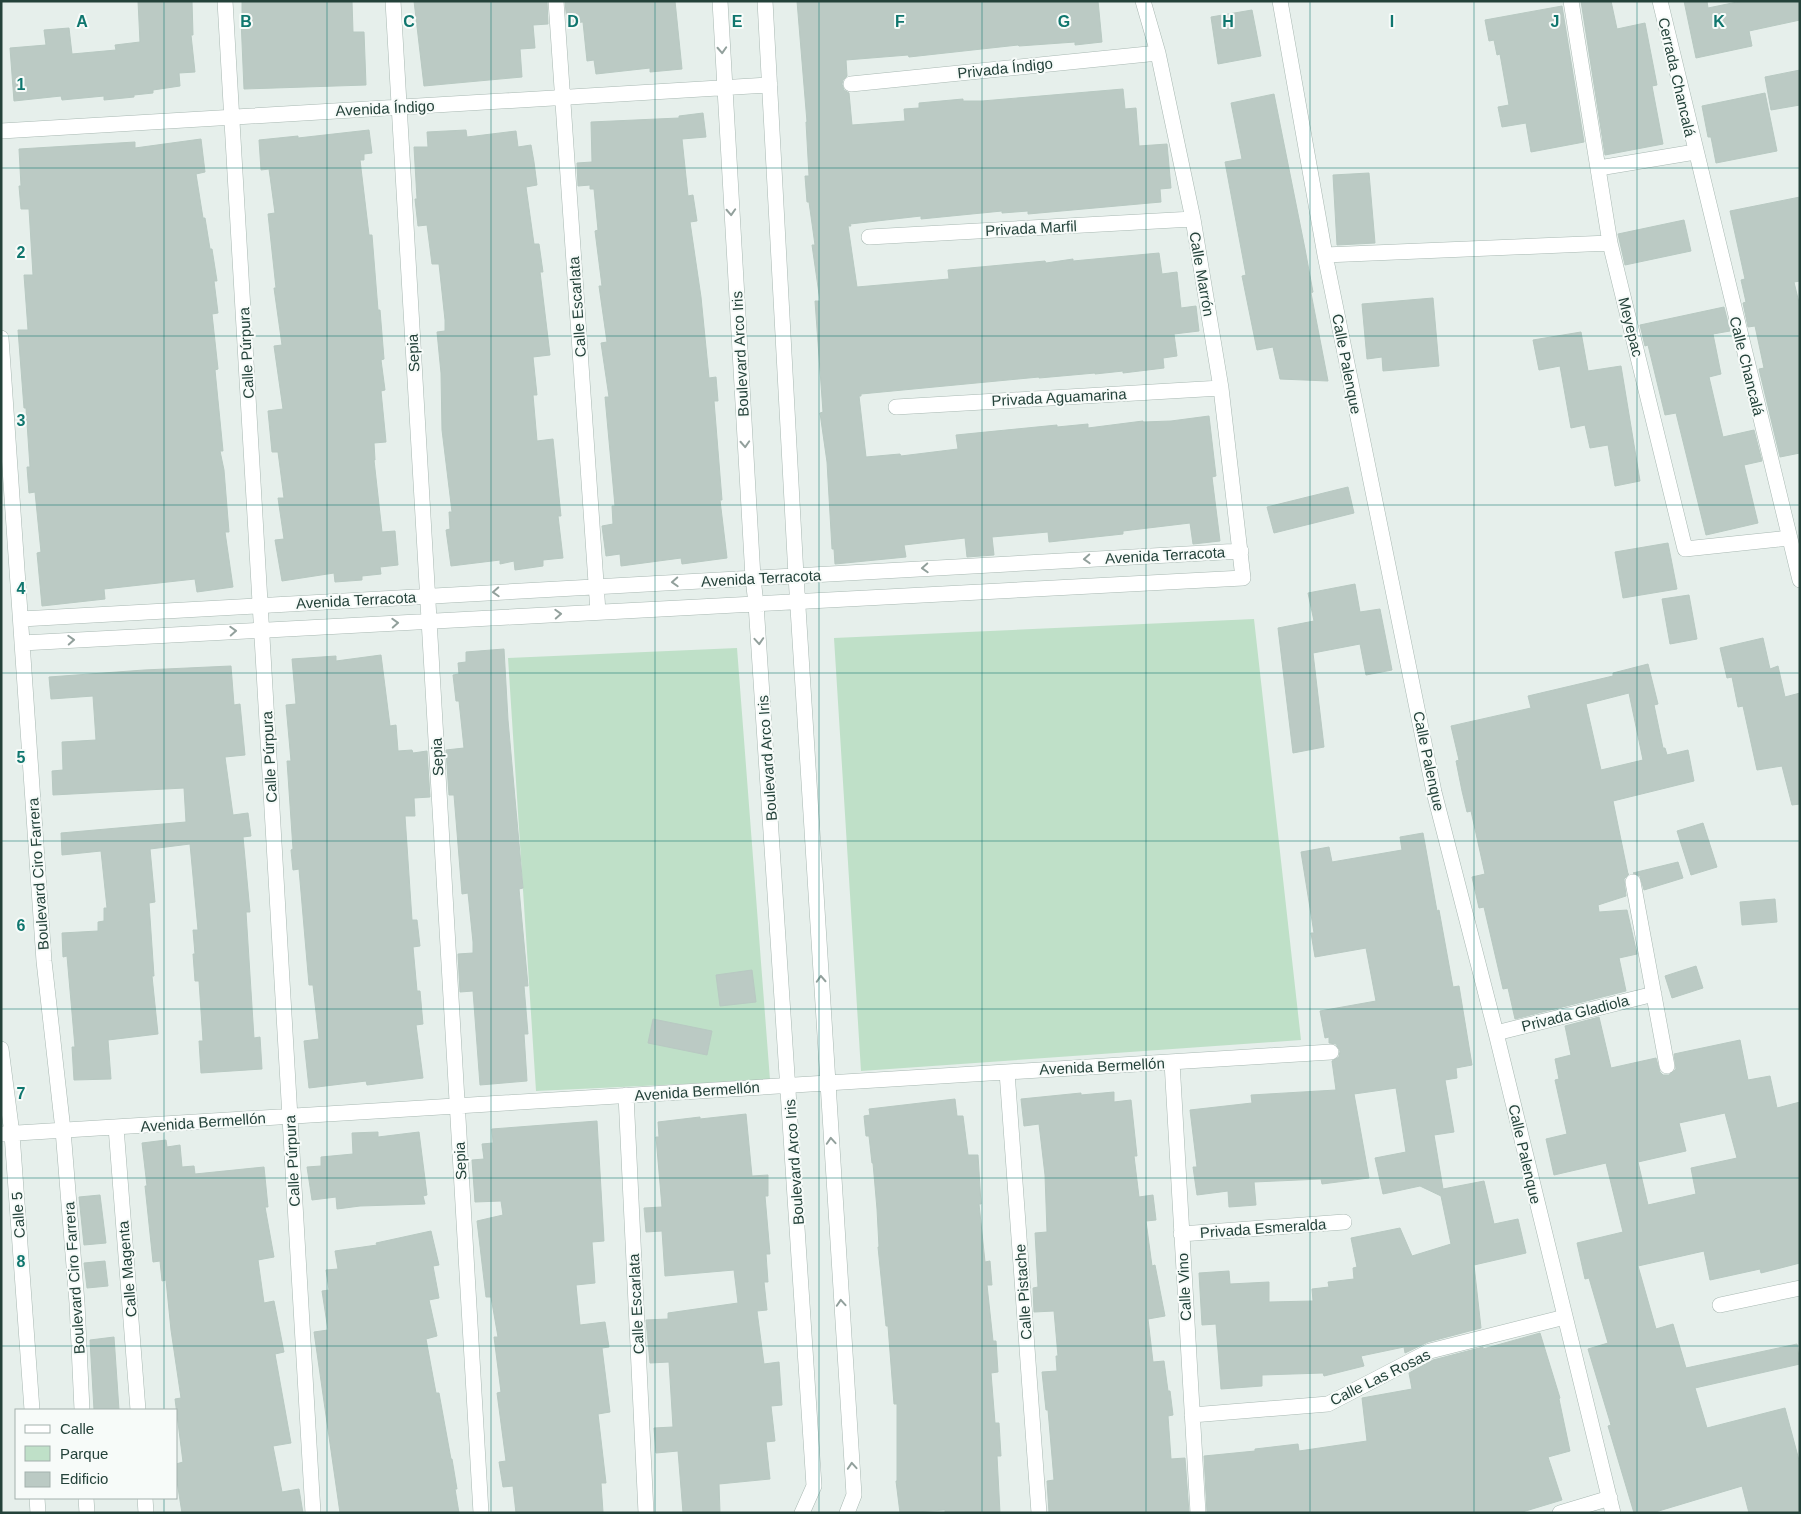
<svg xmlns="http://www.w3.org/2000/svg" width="1801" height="1514" viewBox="0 0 1801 1514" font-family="Helvetica,sans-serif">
  <rect width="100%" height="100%" fill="#e6efeb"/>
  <path fill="#bfe0c8" d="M1254,619L1301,1040L861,1071L834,638Z
    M737,648L770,1080L536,1091L508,658Z"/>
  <path fill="#bbcac4" stroke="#b8c9c2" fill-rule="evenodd" d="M138,1H192L193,35H191L195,72L179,73L180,86L153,90V93L134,95V97L104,100V96L62,100L61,96L14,101L10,48L46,45L44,30L69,28L72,54L116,50L115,45L140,42Z
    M242,1H352L353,32H364L366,85L244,89L241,19H242Z
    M414,1H547L548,24L533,25L535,48L520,49L522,77L424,86Z
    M565,1H675L682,69L650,72V68L596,74L594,60L587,61L583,22L567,23Z
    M797,1H1098L1102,42L1075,45V42L1019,46L1018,45L909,57L908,55L846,60L847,76L843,80L842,84L844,90L849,93L852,125L905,121L904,109L919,108V103L963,99V101H982L1123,89L1125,109L1136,108L1139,146L1167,144L1171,188L1160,189L1161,202L1028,214V211L1002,213V211L921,219V216L850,224L851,226H848L857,287L949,279L948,270L1045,261L1046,263L1073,259V261L1159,253L1162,274L1177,272L1181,308L1196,306L1199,331L1174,334L1177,356L1163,358L1164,368L1123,373V371L1095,374V373L1039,378V377L861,394V396H859L866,457L900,454L901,456L958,449L956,435L1057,425V427L1088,424V428L1143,421V422L1171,421L1209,416L1216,476L1212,477L1220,541L1193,544L1190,523L1123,531V534L1049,542L1048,532L992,537L994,555L967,557L965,538L904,545L906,557L835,564L834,549H832L827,462L820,413L823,412L815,301H820L812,245H815L809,202H807L805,176H809L806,122H807Z
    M1581,1H1611L1617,29L1645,23L1657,85L1652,86L1663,144L1605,155Z
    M1684,1H1707L1708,8L1742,1H1800V20L1749,31L1752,46L1696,58Z
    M1562,6L1584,142L1531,152L1526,123L1502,127L1498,107L1509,105L1500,54L1497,55L1494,40L1489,41L1485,20Z
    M1252,10L1261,56L1218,64L1211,17Z
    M1800,70V105L1771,110L1765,77Z
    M1765,93L1777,151L1716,163L1711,137H1708L1702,106Z
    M1274,94L1305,249L1313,292L1311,293L1328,381L1280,379L1273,347L1257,350L1242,276L1246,275L1225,162L1242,159L1231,103Z
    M703,113L706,137L682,139L688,196L693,195L697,221L690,222L701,297L709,378L716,377L718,401H714L722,500H720L727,558L682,564L681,558L621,566L620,554L606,556L602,526L613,524L612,506H615L605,397H609L601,343L607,342L599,286H602L595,231L598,230L594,189H590V185L578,186L577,163L592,162L591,122L679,118V116Z
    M369,130L372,153L364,154V160H360L369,235H372L378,310H380L384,359L381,360L385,390L381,391L386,442L374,443L375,460H374L382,532L395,531L398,565L380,567L381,574L362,576V580L335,582L334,573L282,581L275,540L284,539L278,498H284L278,452H272L268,411L283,409L274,346L282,345L274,288H276L268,214L275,213L269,169L261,170L259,140L298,136V138Z
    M466,130L467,137L516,131L518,147L531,145L534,162L537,185L526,187L534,244H539L543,272H540L550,355L533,357L537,395H533L537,441L553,439L561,516H558L563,558L543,560V566L515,570L514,561L500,564V560L451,566L446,530L450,529L449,512H452L442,430L441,373L437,332L445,331V320L439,264H432L427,225L418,226L415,199H417L414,147H428L427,132Z
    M201,139L205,172L196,174L203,218H205L210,249H212L217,281H214L218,313L212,314L218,369L215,370L223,451H220L224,470L229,532H225L233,587L197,592L195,579L104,589L105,599L42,606L37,553L41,552L35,492L29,493L27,467H30L26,408H24L18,330H28L24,275H33L29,209H21L19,186H21L19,149L135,142V148Z
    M1369,173L1375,243L1337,245L1333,175Z
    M1800,197V281L1794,282L1800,307V453L1780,457L1759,369L1764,368L1755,326L1748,327L1743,303L1746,302L1741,280L1745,279L1730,211Z
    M1684,220L1691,251L1625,265L1618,234Z
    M1433,298L1439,366L1383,371L1382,357L1367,359L1362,304Z
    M1724,307L1730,331L1713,334L1721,374L1709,377L1723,437L1754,430L1762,461L1744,465L1758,523L1706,535L1676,413L1665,415L1648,345L1645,346L1640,325Z
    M1581,332L1588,371L1621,366L1640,481L1615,486L1608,445L1590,448L1585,425L1571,428L1560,366L1539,370L1533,340Z
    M1348,487L1354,513L1274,533L1267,507Z
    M1668,543L1677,589L1623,598L1615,552Z
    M1355,584L1360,612L1380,609L1392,670L1366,675L1360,644L1313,653L1324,747L1293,753L1278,628L1314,621L1308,593Z
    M1689,595L1697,639L1670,644L1662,599Z
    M1763,638L1770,669L1778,666L1785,697L1800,693V804L1792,805L1782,766L1757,770L1743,706L1738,707L1732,677L1727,678L1720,648Z
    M504,649L508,720L523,888L519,889L528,986H524L528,1034H524L527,1081L480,1085L473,991L460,992L458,954L473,953V942L468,893L462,894L454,795H449L446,750L464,748L459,701H456L453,675L459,674L458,663L466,662V652Z
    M381,655L390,726L396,725L398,751L412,750L413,753L427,751L430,797L414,798L415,816H405L412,920H417L420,946L413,947L417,991H420L423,1024L416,1025L423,1078L367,1085L366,1081L309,1088L304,1041L319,1039L313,985H309L299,869L293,870L291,850L293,849L287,761H291L286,705L296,704L292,659L336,656V661Z
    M1648,664L1658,704L1654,705L1663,748H1665L1667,755L1688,750L1694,781L1613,801L1628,874H1629L1624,879L1626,896L1598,905L1599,912L1627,910L1637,954L1619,958L1626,991L1515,1019L1508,988L1503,989L1484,907L1479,908L1472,877L1485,874L1471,811L1467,812L1462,791L1456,761L1459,760L1451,726L1531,708L1528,696L1613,676V673ZM1629,693L1643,760L1601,770L1586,704Z
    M231,666L234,705L240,704L245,755L225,757L233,815L248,813L251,836L243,837L250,912H246L254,1038L260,1037L262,1069L201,1073L199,1041H203L199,981H195L193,954H195L193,930H198L190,844L150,849L155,902L149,903L154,976H152L158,1034L108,1040L111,1079L74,1080L72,1047H75L67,956L63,957L62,933L98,931V922L104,921V908H107L101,851L62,855L61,833L186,822L184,788L53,795L52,771L63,770L62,742L96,740L93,696L51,699L49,677L144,670Z
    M1703,823L1717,867L1691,875L1677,831Z
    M1423,833L1437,911L1439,910L1453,987L1459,986L1472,1065L1456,1068L1457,1078L1445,1080L1454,1132L1434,1135L1443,1189L1484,1181L1494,1224L1518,1219L1526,1253L1474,1265L1481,1328L1428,1342L1405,1353L1404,1347L1361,1356L1364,1366L1324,1376L1323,1373L1262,1375V1386L1221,1389L1216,1324L1202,1325L1199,1273L1229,1271L1230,1284L1269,1282V1302L1313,1301L1312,1289L1329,1287L1328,1282L1354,1279L1353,1268L1357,1267L1351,1238L1400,1228L1412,1256L1451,1244L1441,1196L1420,1186L1383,1194L1375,1158L1406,1152L1396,1088L1354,1094L1369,1178L1322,1184L1321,1179L1254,1182L1256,1205L1229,1207L1228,1191L1197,1195L1193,1167H1197L1190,1110L1252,1103L1251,1095L1336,1090L1332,1061L1339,1057L1340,1051L1336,1044L1329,1043V1037L1325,1038L1320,1011L1376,1001L1366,948L1315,957L1311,933H1314L1301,852L1329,847L1332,862L1402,850L1400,837Z
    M1678,862L1683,878L1644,890L1640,876L1633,873Z
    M1775,899L1777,922L1742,925L1740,902Z
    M1696,966L1703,988L1672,998L1665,976Z
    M752,970L756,1002L720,1006L716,975Z
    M1599,1017L1611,1068L1656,1058L1660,1072L1663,1075H1669L1676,1069L1674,1054L1740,1040L1748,1080L1770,1076L1777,1108L1800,1102V1263L1761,1273L1760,1269L1710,1280L1704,1251L1638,1266L1656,1329L1673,1324L1686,1368L1797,1344L1800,1364L1695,1388L1707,1428L1785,1408L1800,1464V1513H1749L1742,1486L1652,1513H1634L1608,1426L1611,1425L1588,1349L1608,1343L1589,1278L1585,1279L1577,1243L1623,1232L1606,1163L1554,1175L1546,1139L1567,1134L1555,1080L1559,1079L1555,1059L1571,1055L1565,1026ZM1725,1113L1737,1158L1691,1168L1696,1194L1648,1205L1638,1162L1686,1151L1679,1123Z
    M653,1019L712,1031L707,1055L648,1043Z
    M1114,1092V1102L1131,1100L1137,1156H1134L1139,1197L1153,1195L1156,1220L1146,1221L1152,1266L1155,1265L1165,1316L1148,1319L1153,1362L1164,1361L1168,1391H1170L1173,1415L1168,1416L1171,1459L1185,1458L1189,1513H1049L1047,1481L1054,1480L1048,1410H1046L1042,1372L1057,1371L1056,1356H1058L1054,1311L1034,1312L1033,1288L1038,1287L1035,1233L1047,1232L1045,1175L1039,1124L1024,1126L1021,1099L1081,1093V1095Z
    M955,1099L957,1116H963L968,1155H978L981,1204H979L985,1262L990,1261L992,1285H987L993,1341H996L998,1372L991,1373L995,1423H999L1001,1456H997L1000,1513H945V1510L900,1513L896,1481H897V1404H894L888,1326H886L878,1247H879L877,1209L873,1163H872L869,1136H866L864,1116L870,1115L869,1109Z
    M746,1114L752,1176L768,1175V1196H765L770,1254H766L768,1282H764L767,1310L757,1311L764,1364L779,1362L782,1405L771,1406L775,1441L766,1442L770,1479L719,1484L720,1513H683L678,1451L656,1453L654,1428L673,1427L669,1362L650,1363L646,1320L668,1319V1313L738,1303L734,1270L665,1276L662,1231L646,1232L644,1208L662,1207L656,1137H659L658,1122L700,1117V1119Z
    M597,1121L604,1241L592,1242L595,1283L576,1285L580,1325L605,1322L609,1347L602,1348L610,1412L598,1414L606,1483H601L603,1512L516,1513L513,1486L503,1487L499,1462L506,1461L497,1393L501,1392L494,1337H498L491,1297H486L477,1221L503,1215L501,1201L475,1202L472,1160L484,1159L482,1144L493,1143L492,1129Z
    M378,1132V1137L419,1132L427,1195L423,1196L425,1204L360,1206L337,1209L336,1197L312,1200L307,1167L321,1166V1157L353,1154L352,1133Z
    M166,1140L167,1147L180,1145L182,1167L194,1166L195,1174L264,1167L268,1207H265L274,1257L258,1260L264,1303L274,1301L284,1352L275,1354L291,1443L273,1446L282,1492L299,1489L303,1513H182L176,1475V1464L183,1462L175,1399L181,1398L171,1330L166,1280L162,1281L160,1261L153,1262L145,1186H147L142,1143Z
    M100,1195L106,1243L84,1245L79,1197Z
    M431,1231L439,1265L433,1266L439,1298L429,1300L437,1336L426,1339L436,1393H439L451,1459H452L457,1489H455L459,1513H340L314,1332L328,1330L322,1291L329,1290L326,1270L338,1269L335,1251L377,1245L376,1243Z
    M105,1261L108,1286L87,1288L84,1263Z
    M1540,1333L1560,1398L1559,1399L1570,1451L1548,1457L1562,1500L1519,1513H1207L1204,1456L1255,1451V1449L1298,1444L1299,1451L1367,1441L1362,1398L1412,1389L1409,1373L1433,1360L1483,1347V1349Z
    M114,1337L119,1410H94L90,1340Z"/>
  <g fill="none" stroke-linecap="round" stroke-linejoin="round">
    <defs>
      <path id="minor" d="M225,1L313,1513
        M393,1L481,1513
        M556,1L598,612
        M720,1L753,578L756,604L814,1486L802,1513
        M765,1L796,576L854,1495L847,1513
        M1280,1L1325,255L1434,792L1496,1033L1613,1513
        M1571,1L1610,243L1685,549L1789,538
        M1660,1L1800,580
        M851,84L1158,53
        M1,131L770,85
        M1599,168L1695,152
        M869,237L1193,219
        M1325,255L1610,243
        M1,338L44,961L63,1130L77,1303L82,1410
        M896,407L1221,388
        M21,619L1241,551
        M22,643L1243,578L1221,388L1193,219L1158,53L1143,1
        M1633,882L1667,1066
        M1496,1033L1654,994
        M1,1049L12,1134L32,1410
        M1172,1062L1198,1513
        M1007,1072L1039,1513
        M626,1095L646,1513
        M116,1127L138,1410
        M1,1134L1331,1052
        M1181,1234L1344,1222
        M1720,1305L1800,1288
        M1192,1415L1328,1404L1430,1351L1565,1317
        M37,1498L38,1513
        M86,1498L87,1513
        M145,1498L146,1513
        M1560,1513L1610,1498"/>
    </defs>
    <use href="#minor" stroke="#a8b8b2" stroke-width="16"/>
    <use href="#minor" stroke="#fff" stroke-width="15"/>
  </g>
  <defs><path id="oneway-chevron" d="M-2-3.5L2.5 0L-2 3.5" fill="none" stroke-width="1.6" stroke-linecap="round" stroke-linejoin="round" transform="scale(1.25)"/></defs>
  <g stroke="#92a09c">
    <use href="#oneway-chevron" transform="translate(722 50) rotate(87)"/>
    <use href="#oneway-chevron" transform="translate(731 212) rotate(87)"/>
    <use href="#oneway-chevron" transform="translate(745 444) rotate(87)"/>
    <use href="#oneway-chevron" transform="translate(1087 559) rotate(177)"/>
    <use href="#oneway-chevron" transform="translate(925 568) rotate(177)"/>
    <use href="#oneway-chevron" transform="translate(675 582) rotate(177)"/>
    <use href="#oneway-chevron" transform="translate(496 592) rotate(177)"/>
    <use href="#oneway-chevron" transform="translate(558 614) rotate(-3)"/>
    <use href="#oneway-chevron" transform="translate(395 623) rotate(-3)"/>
    <use href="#oneway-chevron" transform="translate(233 631) rotate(-3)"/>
    <use href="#oneway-chevron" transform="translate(71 640) rotate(-3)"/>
    <use href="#oneway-chevron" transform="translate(759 641) rotate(86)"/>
    <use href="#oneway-chevron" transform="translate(821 979) rotate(-93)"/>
    <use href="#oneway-chevron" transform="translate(831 1141) rotate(-94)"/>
    <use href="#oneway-chevron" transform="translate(841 1303) rotate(-94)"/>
    <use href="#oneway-chevron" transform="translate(852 1466) rotate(-94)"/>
  </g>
  <path fill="none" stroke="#0f766e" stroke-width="1" stroke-opacity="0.55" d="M164,1V1410M327,1V1513M491,1V1513M655,1V1513M819,1V1513M982,1V1513M1146,1V1513M1310,1V1513M1474,1V1513M1637,1V1513M1,168H1800M1,336H1800M1,505H1800M1,673H1800M1,841H1800M1,1009H1800M1,1178H1800M1,1346H1800M164,1498V1513"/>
  <g text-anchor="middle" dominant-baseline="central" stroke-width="4" stroke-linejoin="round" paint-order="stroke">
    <g font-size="15" fill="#24423a" stroke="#f7fbf9">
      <text transform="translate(1005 68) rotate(-6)">Privada Índigo</text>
      <text transform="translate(1677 77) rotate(77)">Cerrada Chancalá</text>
      <text transform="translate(385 108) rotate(-3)">Avenida Índigo</text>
      <text transform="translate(1031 228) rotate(-3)">Privada Marfil</text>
      <text transform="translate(1202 274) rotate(80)">Calle Marrón</text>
      <text transform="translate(577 307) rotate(-94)">Calle Escarlata</text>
      <text transform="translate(1631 327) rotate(76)">Meyepac</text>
      <text transform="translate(246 353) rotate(-93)">Calle Púrpura</text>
      <text transform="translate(413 353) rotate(-93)">Sepia</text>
      <text transform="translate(740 354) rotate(-93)">Boulevard Arco Iris</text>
      <text transform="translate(1347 364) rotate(79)">Calle Palenque</text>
      <text transform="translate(1747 366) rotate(76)">Calle Chancalá</text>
      <text transform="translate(1059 397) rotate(-3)">Privada Aguamarina</text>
      <text transform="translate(1165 555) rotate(-3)">Avenida Terracota</text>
      <text transform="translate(761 578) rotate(-3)">Avenida Terracota</text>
      <text transform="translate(356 600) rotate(-3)">Avenida Terracota</text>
      <text transform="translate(269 757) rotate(-93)">Calle Púrpura</text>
      <text transform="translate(437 757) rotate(-93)">Sepia</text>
      <text transform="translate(767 758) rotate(-94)">Boulevard Arco Iris</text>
      <text transform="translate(1429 761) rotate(78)">Calle Palenque</text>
      <text transform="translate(38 874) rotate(-94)">Boulevard Ciro Farrera</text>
      <text transform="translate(1575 1013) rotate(-14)">Privada Gladiola</text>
      <text transform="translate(1102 1066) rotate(-3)">Avenida Bermellón</text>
      <text transform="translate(697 1091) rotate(-4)">Avenida Bermellón</text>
      <text transform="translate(203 1122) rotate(-4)">Avenida Bermellón</text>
      <text transform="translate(1525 1154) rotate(77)">Calle Palenque</text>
      <text transform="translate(292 1161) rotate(-93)">Calle Púrpura</text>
      <text transform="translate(460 1161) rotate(-93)">Sepia</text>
      <text transform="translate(794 1162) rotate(-94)">Boulevard Arco Iris</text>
      <text transform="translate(18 1215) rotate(-94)">Calle 5</text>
      <text transform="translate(1263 1228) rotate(-4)">Privada Esmeralda</text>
      <text transform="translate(127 1269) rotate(-95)">Calle Magenta</text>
      <text transform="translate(74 1278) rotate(-94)">Boulevard Ciro Farrera</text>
      <text transform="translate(1184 1287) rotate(-93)">Calle Vino</text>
      <text transform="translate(1023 1292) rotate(-94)">Calle Pistache</text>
      <text transform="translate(636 1304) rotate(-93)">Calle Escarlata</text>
      <text transform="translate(1380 1377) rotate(-26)">Calle Las Rosas</text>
    </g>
  </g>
  <g font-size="16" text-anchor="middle" font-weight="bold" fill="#0f766e" stroke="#f7fbf9" stroke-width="4" stroke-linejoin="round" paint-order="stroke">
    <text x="82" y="27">A</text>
    <text x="246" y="27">B</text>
    <text x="409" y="27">C</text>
    <text x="573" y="27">D</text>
    <text x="737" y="27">E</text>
    <text x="900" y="27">F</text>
    <text x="1064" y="27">G</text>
    <text x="1228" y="27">H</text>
    <text x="1392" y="27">I</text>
    <text x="1555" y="27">J</text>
    <text x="1719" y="27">K</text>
    <text x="21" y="90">1</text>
    <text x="21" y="258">2</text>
    <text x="21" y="426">3</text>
    <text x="21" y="594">4</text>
    <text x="21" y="763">5</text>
    <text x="21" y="931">6</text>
    <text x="21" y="1099">7</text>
    <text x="21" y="1267">8</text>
  </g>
  <rect width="1801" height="1514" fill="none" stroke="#24423a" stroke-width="5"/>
  <rect x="15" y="1409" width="162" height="90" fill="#f7fbf9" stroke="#a3b1ad"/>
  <rect x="25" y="1425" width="25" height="8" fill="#ffffff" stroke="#a3b1ad"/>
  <text x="60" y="1434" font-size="15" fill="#24423a">Calle</text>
  <rect x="25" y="1446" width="25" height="15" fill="#bfe0c8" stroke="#a3b1ad"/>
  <text x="60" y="1459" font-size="15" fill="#24423a">Parque</text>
  <rect x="25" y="1472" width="25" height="15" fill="#bbcac4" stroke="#a3b1ad"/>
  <text x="60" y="1484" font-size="15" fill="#24423a">Edificio</text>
</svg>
